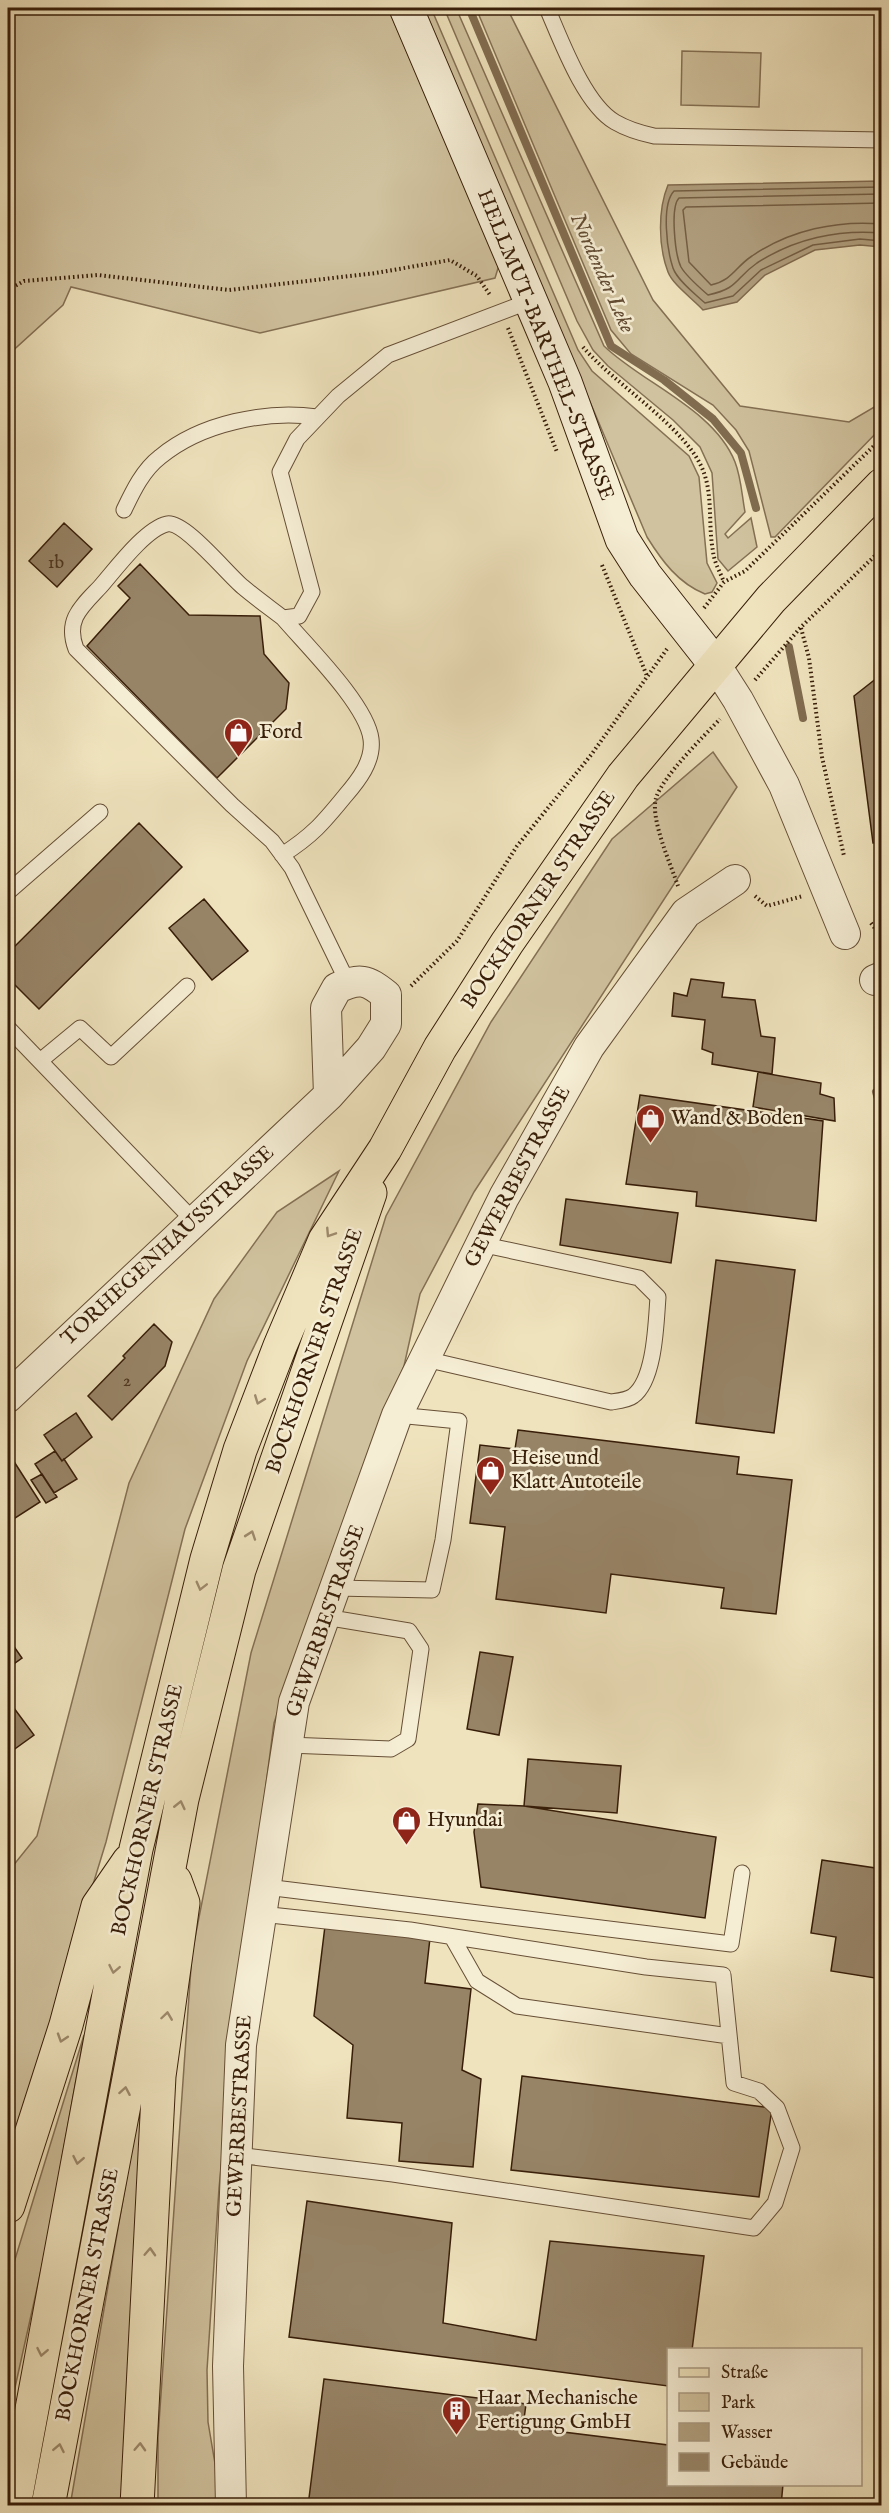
<svg xmlns="http://www.w3.org/2000/svg" width="889" height="2513" viewBox="0 0 889 2513" font-family="'IM FELL English',serif">
  <rect width="100%" height="100%" fill="#efe3bd"/>
  <filter id="stains"><feTurbulence type="fractalNoise" baseFrequency=".00333" numOctaves="4"/><feColorMatrix values="0 0 0 0 .2 0 0 0 0 .09 0 0 0 0 .02 0 0 0 .5 -.17"/></filter>
  <radialGradient id="worn" r=".72"><stop offset=".6" stop-color="#630" stop-opacity="0"/><stop offset="1" stop-color="#630" stop-opacity=".3"/></radialGradient>
  <path fill="#d0c29e" stroke="#847054" stroke-width="1.5" d="M8,8H388L499,265L495,278L260,333L71,287L63,305L8,355Z
    M424,8H431L578,350L592,371L689,456L699,477L707,563L717,583L712,592L705,594C678,583 662,561 647,537Z
    M444,8H456L604,346C642,383 714,409 735,462C741,477 742,496 745,512L725,534L728,538L751,518L757,547L728,571L718,559L712,473L700,447L673,420L608,366L593,350L577,321Z
    M476,8H507L653,300L740,406L849,422L881,403V428L775,537H771L749,451L736,430L713,405L631,354L611,330Z
    M682,51L761,53L759,107L681,105Z
    M713,752L737,787L474,1192L420,1294L404,1366L322,1581L274,1723L238,2000L219,2188L207,2370L208,2422L222,2505L158,2506V2437L192,1953L251,1653L386,1216L491,1022L612,839Z
    M339,1171L247,1361L185,1529L106,1842L8,2162V1872L37,1836L129,1483L214,1299L277,1212Z
    M84,2035L46,2248L8,2419V2282Z
    M140,2101H145L125,2505L70,2506Z"/>
  <path fill="#b1a080" stroke="#816c50" stroke-width="1.5" d="M881,181V247L860,245L815,250L765,275L737,302L703,310C693,299 673,285 668,272C658,246 658,209 668,185Z"/>
  <g fill="none" stroke-linecap="round" stroke-linejoin="round">
    <path stroke="#745f44" stroke-width="1.5" d="M882,187L674,191C661,205 667,250 673,268C677,280 696,295 705,303L733,296L761,270L813,245L860,239L882,241
      M882,194L679,198C670,207 675,255 681,267C686,276 700,288 708,295C740,288 734,279 757,263C794,239 838,229 882,233
      M882,203L686,207L683,210L689,262L711,285C733,280 735,267 752,256C790,230 837,220 882,224"/>
    <path stroke="#816c50" stroke-width="8" d="M469,8L611,346L664,380L713,419L741,453L756,508
      M789,647L803,718
      M876,1092L882,1113"/>
  </g>
  <path fill="#978467" stroke="#381e09" stroke-width="1.5" d="M734,8H882V10Z
    M64,523L92,549L57,587L29,561Z
    M140,564L189,615L260,616L264,654L289,683L286,709L217,778L87,646L130,598L118,586Z
    M882,674V842L873,843L854,696Z
    M139,823L182,867L39,1009L8,978V953Z
    M204,899L248,951L212,980L169,928Z
    M691,979L724,983L722,997L755,1000L761,1036L775,1038L772,1074L712,1064L713,1053L702,1049L705,1020L672,1016L674,993L687,996Z
    M758,1072L821,1083L820,1094L834,1098L835,1121L753,1107Z
    M640,1095L823,1121L816,1221L696,1206L697,1192L626,1184Z
    M566,1199L678,1213L671,1263L560,1245Z
    M716,1260L795,1270L774,1433L696,1423Z
    M154,1324L172,1342L165,1366L112,1420L88,1396L125,1358L123,1356Z
    M76,1413L92,1437L62,1461L44,1435Z
    M518,1430L739,1457L737,1474L792,1480L776,1614L721,1608L724,1588L611,1574L606,1613L496,1599L505,1527L470,1523L480,1445L515,1449Z
    M55,1451L62,1461L64,1459L77,1479L54,1493L35,1464Z
    M13,1460L40,1502L9,1522L8,1463Z
    M42,1474L57,1497L46,1503L31,1480Z
    M8,1638L22,1658L8,1668Z
    M480,1652L513,1657L499,1735L467,1729Z
    M8,1700L34,1735L12,1751L8,1744Z
    M528,1759L621,1766L617,1813L524,1806Z
    M478,1804L524,1806L716,1837L705,1918L481,1887L474,1832Z
    M822,1860L882,1869V1935L875,1978L831,1971L836,1937L811,1933Z
    M325,1926L430,1938L425,1983L471,1989L462,2070L481,2079L473,2167L399,2161L402,2123L347,2118L353,2045L314,2016Z
    M522,2076L772,2108L759,2197L511,2170Z
    M307,2201L452,2223L443,2323L536,2340L550,2241L704,2256L692,2350H668V2386L289,2337Z
    M324,2379L526,2404L523,2427L668,2445V2484H783L781,2506H308Z"/>
  <g fill="none" stroke-linecap="round" stroke-linejoin="round">
    <defs>
      <path id="lane" d="M547,8C561,40 584,104 615,122C627,129 640,133 654,136L882,140
        M124,510C133,491 143,470 160,457C201,423 266,410 317,417
        M282,855C312,836 323,823 345,796C358,781 374,761 371,739C367,705 307,646 283,618
        M8,892L100,812
        M348,983L292,868L272,841L232,805L76,649C65,620 81,607 100,587C115,570 145,529 167,524C184,520 229,576 243,587C256,598 270,608 283,618L299,616L312,592L280,472L297,439L338,396L388,355L530,301
        M8,1028L194,1221
        M40,1061L80,1028L111,1057L187,986
        M425,1359L611,1402C618,1401 628,1400 633,1396C655,1380 656,1323 658,1297L639,1278L480,1244
        M335,1588L432,1590L443,1540L459,1421L397,1415
        M288,1745L391,1749L408,1739L421,1649L409,1631L325,1617
        M266,1887L731,1944L742,1873
        M452,1937L477,1981L517,2006L729,2036
        M237,2155L393,2174L754,2228L775,2203L792,2148L777,2108L759,2091L734,2083L723,1975L646,1967L410,1930L261,1914"/>
      <path id="street" d="M715,664L738,700L784,785L845,934
        M875,980L882,977
        M8,1397L329,1095L371,1048L386,1024V995C366,979 360,978 337,988L326,1008L329,1095
        M231,2506L228,2366L241,2045L294,1702L397,1415L504,1197L589,1047L686,913L735,880"/>
      <path id="secondary" d="M406,8L565,382L622,539L645,575L715,664"/>
      <path id="primary" d="M8,2206L66,2025L98,1906L129,1861
        M14,2506L136,1849L207,1559L240,1450L280,1346L325,1240L385,1149L440,1048L507,943L623,776L771,599L882,485
        M48,2506L182,1799L239,1570L370,1193
        M137,2506L159,2076L183,1903L175,1881"/>
    </defs>
    <use href="#lane" stroke="#664f36" stroke-width="17"/>
    <use href="#street" stroke="#664f36" stroke-width="32"/>
    <use href="#secondary" stroke="#381e09" stroke-width="35"/>
    <use href="#primary" stroke="#381e09" stroke-width="35"/>
    <path stroke="#381e09" stroke-width="4" stroke-dasharray="1.5 3" stroke-linecap="butt" d="M8,290L24,281L98,275L229,290L376,273L450,260L477,276L490,295
      M508,328L557,452
      M583,347C615,385 689,429 704,473C713,498 708,526 713,551C714,562 720,572 724,582
      M602,565L647,676
      M704,608L724,582L745,571L882,438
      M801,628L809,658L822,757L844,856
      M755,680L801,627L882,549
      M678,886C671,865 650,819 656,798C663,776 704,736 720,719
      M755,896L767,906L803,896
      M871,923L882,938
      M411,986L457,941L517,846L591,755L667,649"/>
    <use href="#lane" stroke="#f5edd4" stroke-width="15"/>
    <use href="#street" stroke="#f5edd4" stroke-width="30"/>
    <use href="#secondary" stroke="#f5edd4" stroke-width="33"/>
    <use href="#primary" stroke="#efe3bd" stroke-width="33"/>
  </g>
  <defs><path id="oneway-chevron" d="M-2-3.5L2.5 0L-2 3.5" fill="none" stroke-width="1.6" stroke-linecap="round" stroke-linejoin="round" transform="scale(1.5)"/></defs>
  <g stroke="#9d8a6c">
    <use href="#oneway-chevron" transform="translate(330 1233) rotate(123)"/>
    <use href="#oneway-chevron" transform="translate(259 1400) rotate(111)"/>
    <use href="#oneway-chevron" transform="translate(251 1535) rotate(-71)"/>
    <use href="#oneway-chevron" transform="translate(201 1586) rotate(104)"/>
    <use href="#oneway-chevron" transform="translate(180 1805) rotate(-77)"/>
    <use href="#oneway-chevron" transform="translate(114 1969) rotate(101)"/>
    <use href="#oneway-chevron" transform="translate(167 2016) rotate(-82)"/>
    <use href="#oneway-chevron" transform="translate(62 2038) rotate(108)"/>
    <use href="#oneway-chevron" transform="translate(125 2091) rotate(-80)"/>
    <use href="#oneway-chevron" transform="translate(78 2160) rotate(101)"/>
    <use href="#oneway-chevron" transform="translate(150 2252) rotate(-87)"/>
    <use href="#oneway-chevron" transform="translate(42 2352) rotate(101)"/>
    <use href="#oneway-chevron" transform="translate(140 2447) rotate(-87)"/>
    <use href="#oneway-chevron" transform="translate(59 2448) rotate(-79)"/>
  </g>
  <defs>
    <symbol id="shop-pin" viewBox="-11 -11 22 30"><path d="M0 17L-7.5 6A9.5 9.5 0 1 1 7.5 6Z" fill="#8f2418" stroke="#f5edd4"/><path d="M-5-2.5h2.3a2.7 3.5 0 0 1 5.4 0H5L5.5 6h-11ZM-1.5-2.5h3a1.5 2.3 0 0 0-3 0Z" fill="#fff"/></symbol>
    <symbol id="building-pin" viewBox="-11 -11 22 30"><path d="M0 17L-7.5 6A9.5 9.5 0 1 1 7.5 6Z" fill="#8f2418" stroke="#f5edd4"/><path d="M-4-6H4V6H1V3H-1V6H-4ZM-2.5-4.3h1.7v1.8h-1.7ZM.8-4.3h1.7v1.8H.8ZM-2.5-1h1.7V.8h-1.7ZM.8-1h1.7V.8H.8Z" fill="#fff"/></symbol>
  </defs>
  <g fill-rule="evenodd">
    <use href="#shop-pin" x="222" y="716" width="33" height="45"/>
    <use href="#shop-pin" x="634" y="1102" width="33" height="45"/>
    <use href="#shop-pin" x="474" y="1454" width="33" height="45"/>
    <use href="#shop-pin" x="390" y="1804" width="33" height="45"/>
    <use href="#building-pin" x="440" y="2394" width="33" height="45"/>
  </g>
  <g text-anchor="middle" dominant-baseline="central" stroke-width="5" stroke-linejoin="round" paint-order="stroke">
    <g font-size="18" fill="#503820">
      <text x="56" y="563">1b</text>
      <text x="127" y="1381">2</text>
    </g>
    <g font-size="21" fill="#381e09" stroke="#f5edd4">
      <text transform="translate(545 345) rotate(68)">HELLMUT-BARTHEL-STRASSE</text>
      <text transform="translate(539 900) rotate(-56)">BOCKHORNER STRASSE</text>
      <text transform="translate(518 1177) rotate(-62)">GEWERBESTRASSE</text>
      <text transform="translate(168 1246) rotate(-43)">TORHEGENHAUSSTRASSE</text>
      <text transform="translate(315 1351) rotate(-71)">BOCKHORNER STRASSE</text>
      <text transform="translate(326 1621) rotate(-71)">GEWERBESTRASSE</text>
      <text transform="translate(148 1810) rotate(-77)">BOCKHORNER STRASSE</text>
      <text transform="translate(240 2116) rotate(-87)">GEWERBESTRASSE</text>
      <text transform="translate(88 2295) rotate(-79)">BOCKHORNER STRASSE</text>
    </g>
    <g font-size="21" fill="#381e09" stroke="#f5edd4" text-anchor="start">
      <text x="259" y="732">Ford</text>
      <text x="671" y="1118">Wand &amp; Boden</text>
      <text x="511" y="1458">Heise und<tspan x="511" dy="24">Klatt Autoteile</tspan></text>
      <text x="427" y="1820">Hyundai</text>
      <text x="477" y="2398">Haar Mechanische<tspan x="477" dy="24">Fertigung GmbH</tspan></text>
    </g>
    <g font-size="22" font-style="italic" fill="#624c33" stroke="#f5edd4">
      <text transform="translate(602 273) rotate(66)">Nordender Leke</text>
    </g>
  </g>
  <rect width="889" height="2513" fill="none" stroke="#efe3bd" stroke-width="30"/>
  <rect x="9" y="9" width="871" height="2495" fill="none" stroke="#381e09" stroke-width="3"/>
  <rect x="15" y="15" width="859" height="2483" fill="none" stroke="#381e09" stroke-width="1.5"/>
  <rect x="667" y="2348" width="195" height="138" fill="#f5edd4" stroke="#a99a83" stroke-width="1.5"/>
  <rect x="679" y="2368" width="30" height="9" fill="#efe3bd" stroke="#a99a83" stroke-width="1.5"/>
  <text x="721" y="2378" font-size="18" fill="#381e09">Straße</text>
  <rect x="679" y="2393" width="30" height="18" fill="#d0c29e" stroke="#a99a83" stroke-width="1.5"/>
  <text x="721" y="2408" font-size="18" fill="#381e09">Park</text>
  <rect x="679" y="2423" width="30" height="18" fill="#b1a080" stroke="#a99a83" stroke-width="1.5"/>
  <text x="721" y="2438" font-size="18" fill="#381e09">Wasser</text>
  <rect x="679" y="2453" width="30" height="18" fill="#978467" stroke="#a99a83" stroke-width="1.5"/>
  <text x="721" y="2468" font-size="18" fill="#381e09">Gebäude</text>
  <rect width="100%" height="100%" filter="url(#stains)"/>
  <rect width="100%" height="100%" fill="url(#worn)"/>
</svg>
